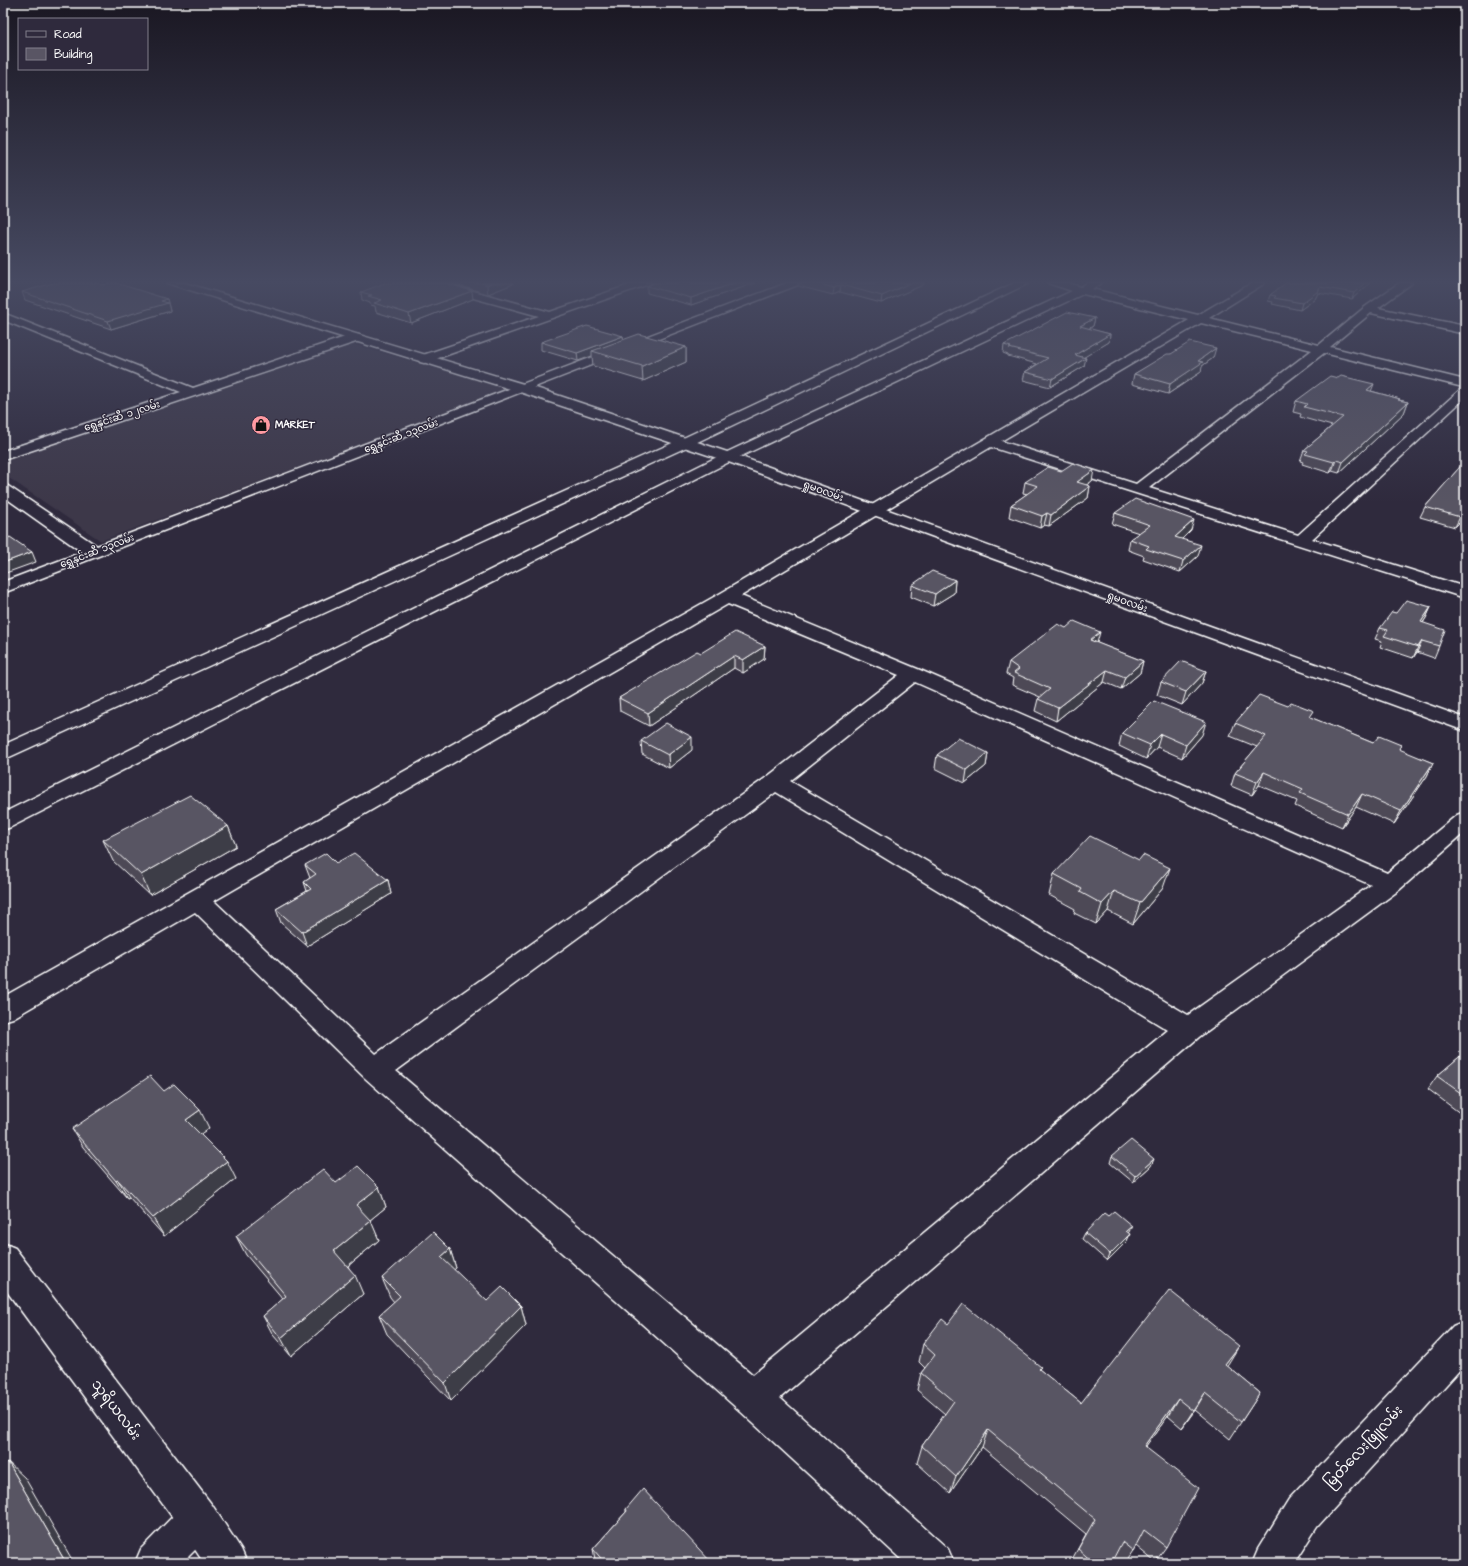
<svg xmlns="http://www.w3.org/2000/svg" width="1468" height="1566" viewBox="0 0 1468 1566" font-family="'Architects Daughter','Noto Sans Myanmar',sans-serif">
  <rect width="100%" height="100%" fill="#2f2a3d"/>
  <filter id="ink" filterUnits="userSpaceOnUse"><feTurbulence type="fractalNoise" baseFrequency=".025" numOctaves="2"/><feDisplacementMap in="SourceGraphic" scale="8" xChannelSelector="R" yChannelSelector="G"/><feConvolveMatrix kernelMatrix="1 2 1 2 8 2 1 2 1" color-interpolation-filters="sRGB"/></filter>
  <g filter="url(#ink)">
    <path fill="#3c3749" d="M353,344L509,389L101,541L3,474V461Z"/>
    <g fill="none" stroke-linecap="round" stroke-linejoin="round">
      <defs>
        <path id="minor" d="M425,283H444L550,312L635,283H652L424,363L420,362L418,359L420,356L539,316L426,285Z
          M787,283H803L3,593V582L82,552L3,496V484L8,486L97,546Z
          M1014,283H1029L689,446L3,760V745L679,440Z
          M1048,283H1068L1081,287L1087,283H1102L1092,289L1198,315L1252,283H1265L1209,318L1319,345L1365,307L1399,283H1412L1378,308L1465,326V334L1371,313L1330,347L1465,380V398L1312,539L1465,587V598L991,447L741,596L920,670L1387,873L1457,815L1465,812V832L1399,890L1199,1037L780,1398L948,1549L954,1563H905L740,1411L365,1078L195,912L13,1018L3,1021V997L721,593L1189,320L1083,294L733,460L11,827L3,830V813L723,454L1072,291ZM1201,323L1312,350L1136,484L1001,441ZM1324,353L1463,387L1298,535L1149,488ZM728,604L899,675L767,777L376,1054L214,901ZM915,682L1371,885L1188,1015L790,781ZM776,792L1168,1030L753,1375L396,1071Z
          M3,313L193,388L351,335H359L361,338L359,341L3,460V451L181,392L3,320Z
          M1465,1321V1364L1317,1527L1294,1563H1252L1258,1549L1289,1499L1453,1326Z
          M198,1500L212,1505L217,1519L212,1533L182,1563H135L141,1549L184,1505Z"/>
        <path id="tertiary" d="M167,283H185L530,386L733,454L1465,718V731L723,460L520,392Z
          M3,1243L15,1248L212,1505L241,1549L247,1563H204L184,1533L3,1286Z"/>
      </defs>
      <use href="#minor" stroke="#fff" stroke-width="3"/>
      <use href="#tertiary" stroke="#fff" stroke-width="3"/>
      <use href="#minor" fill="#2f2a3d" fill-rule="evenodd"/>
      <use href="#tertiary" fill="#2f2a3d" fill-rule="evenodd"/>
    </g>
    <path fill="#4d4956" stroke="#fff" d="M451,283H513V284L488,294Z
      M654,283H755L691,305L647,293V286Z
      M798,283H924L923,285L881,303L840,292L833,295L798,286Z
      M1286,283H1370L1352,299L1318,293L1315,299L1300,310L1272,304L1273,302L1268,301L1270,295Z
      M103,285L167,299L170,311L111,329L25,300L22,292Z
      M361,292L473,299L411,323L376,312L375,306L370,305V303L362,300Z
      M1095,318L1093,326L1089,329L1110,334L1109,342L1083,357L1084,366L1050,387L1023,380L1025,372L1037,364L1008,356V355L1003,353L1004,345Z
      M623,336L624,339L686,347V362L643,381L593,366L592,356L578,361L541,350V342Z
      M1171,354L1213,358L1202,366L1201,372L1168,394L1132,384L1134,374Z
      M1371,391L1400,399L1399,400L1408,402L1404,413L1339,473L1332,471L1330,473L1302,464L1303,462L1300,461L1304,450L1332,426L1300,417L1301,414L1293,412L1296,401Z
      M1465,461V517L1455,527L1420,517L1425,507Z
      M1092,481L1086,485L1090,486L1088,498L1049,526L1044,525L1040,528L1009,517L1011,505L1027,494L1023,493L1025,482Z
      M1115,513L1191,530L1182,539L1198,556L1180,572L1143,559L1144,556L1128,550L1130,539L1139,533L1112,524Z
      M955,580L954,593L933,606L911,597L912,585Z
      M1431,607L1426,618L1423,623L1439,646L1434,658L1417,652L1413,658L1380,647L1382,641L1375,639L1380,628L1396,613Z
      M1097,643L1143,661L1140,673L1121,689L1104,682L1056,721L1035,711L1038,699L1040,697L1012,685L1013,678L1006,674L1009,662Z
      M765,646L764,659L743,673L734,668L649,726L620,711L619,698L701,653Z
      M1206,671L1202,683L1182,705L1157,695L1161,682Z
      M1312,718L1373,743L1401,745L1399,750L1433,763L1427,776L1394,824L1356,807L1342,827L1295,806L1297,801L1259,785L1252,795L1231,786L1235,773L1257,747L1230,736L1235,723Z
      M1122,733L1202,735L1182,758L1157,747L1146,759L1119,746Z
      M641,741L692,750L669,768L642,754Z
      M988,753L986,766L965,783L935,768L937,755Z
      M228,826L236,846L150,895L113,861L103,840Z
      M336,863L388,880L391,894L307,946L281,923L276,909L307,891L304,882L310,878L305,865Z
      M1054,874L1163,888L1133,924L1108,911L1096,924L1074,913L1075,909L1049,895Z
      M1465,1052V1117L1428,1089L1437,1076Z
      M164,1091L209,1128L200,1134L236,1179L164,1236L129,1197L127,1198L83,1147L72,1129Z
      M1112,1156L1151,1166L1133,1182L1110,1163Z
      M336,1183L379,1187L386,1207L370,1220L379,1240L348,1266L363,1294L291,1356L273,1335L263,1316L283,1299L246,1255L236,1236Z
      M1129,1232L1128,1233L1127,1241L1107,1261L1082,1239L1085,1233Z
      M450,1249L456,1268L454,1270L487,1301L521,1306L526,1325L451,1401L387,1334L379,1315L394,1302L390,1297L382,1278Z
      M948,1324L1040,1370L1081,1403L1228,1364L1227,1366L1260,1393L1230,1439L1195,1410L1182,1428L1168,1416L1145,1447L1166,1547L1155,1562L1136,1546L1125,1563H1120L1114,1558L1111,1563H1070L1086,1534L982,1447L950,1493L917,1463L922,1446L945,1414L917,1390L921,1373L925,1368L919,1362L923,1344Z
      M626,1509L712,1563H598L595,1559L593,1549L626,1512Z"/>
    <path fill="#3e3c46" stroke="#fff" d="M491,283H513V284L488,294L487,285Z
      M735,283H755L691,305V298Z
      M910,283H924L923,285L881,303L882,296Z
      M1365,283H1370L1352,299L1354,293Z
      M841,285L840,292L833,295L834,288Z
      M1320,287L1318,293L1315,299L1300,310L1302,303Z
      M472,291L473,299L411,323L409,314Z
      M167,299L170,311L111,329L108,321Z
      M1095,318L1093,326L1079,334L1080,326Z
      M1110,334L1109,342L1073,364L1075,355Z
      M623,336L624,344L592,351V356L578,361L577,353Z
      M686,347V362L643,381L642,366Z
      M1216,348L1213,358L1202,366L1201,372L1168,394L1170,384L1198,361Z
      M1086,358L1084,366L1050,387L1052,379Z
      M1374,384L1370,394L1367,390Z
      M1408,402L1404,413L1339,473L1343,462Z
      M1336,460L1332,471L1330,473L1334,462Z
      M1094,470L1092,481L1075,493L1077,482Z
      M1090,486L1088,498L1049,526L1051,515Z
      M1465,512V517L1455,527L1460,517Z
      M1047,513L1044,525L1040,528L1042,516Z
      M1194,520L1191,530L1173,548L1175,537Z
      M1201,545L1198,556L1180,572L1183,561Z
      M32,552L36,562L3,574V563Z
      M955,580L954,593L933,606L935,594Z
      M1431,607L1426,618L1416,633L1421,622Z
      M1100,632L1097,643L1090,640Z
      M1422,641L1417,652L1413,658L1418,647Z
      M765,646L764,659L743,673V660Z
      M734,656V668L649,726L648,713Z
      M1143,661L1140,673L1121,689L1125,677Z
      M1107,670L1104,682L1056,721L1058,708Z
      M1206,671L1202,683L1182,705L1186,692Z
      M1206,722L1202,735L1182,758L1186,745Z
      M1161,734L1157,747L1146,759L1150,745Z
      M692,737V750L669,768L668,755Z
      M988,753L986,766L965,783L967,770Z
      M1433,763L1427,776L1394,824L1401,811Z
      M1264,772L1259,785L1252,795L1257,782Z
      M1362,794L1356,807L1342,827L1348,814Z
      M228,826L236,846L150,895L141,875Z
      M1170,868L1163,888L1133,924L1140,903Z
      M388,880L391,894L307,946L302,932Z
      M1114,891L1108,911L1096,924L1102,904Z
      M200,1110L209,1128L195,1138L186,1120Z
      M1154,1159L1151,1166L1133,1182L1135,1176Z
      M227,1161L236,1179L164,1236L153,1218Z
      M118,1180L129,1197L127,1198L116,1181Z
      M379,1187L386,1207L364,1225L356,1205Z
      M371,1221L379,1240L343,1270L334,1251Z
      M1132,1226L1129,1232L1123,1238L1126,1231Z
      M1130,1234L1127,1241L1107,1261L1110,1254Z
      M450,1249L456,1268L447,1276L441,1257Z
      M355,1275L363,1294L291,1356L281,1338Z
      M521,1306L526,1325L451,1401L445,1383Z
      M1239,1346L1228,1364L1215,1382L1225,1364Z
      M1205,1393L1195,1410L1182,1428L1193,1411Z
      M1178,1399L1168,1416L1134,1462L1144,1446Z
      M988,1430L982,1447L950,1493L956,1477Z
      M8,1462L25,1478L74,1563H66Z"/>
    <path fill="#595564" stroke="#fff" d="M53,283H96L103,285L109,283H116L167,299L161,301L168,303L108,321L22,292Z
      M385,283H445L472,291L409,314L374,303L382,300L368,296L372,295L361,292Z
      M482,283H491L487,285Z
      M654,283H735L691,298L647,286Z
      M816,283H910L882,296L841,285L834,288Z
      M1286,283H1365L1354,293L1320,287L1317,292L1302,303L1274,298L1276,296L1270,295Z
      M1067,312L1095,318L1080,326L1110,334L1075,355L1086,358L1052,379L1025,372L1048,358L1009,348L1011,347L1004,345Z
      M587,326L623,336L577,353L541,342Z
      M639,334L686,347L642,366L592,351Z
      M1190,342L1216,348L1198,361L1203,362L1170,384L1134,374L1167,354H1171Z
      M1330,376L1338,378L1341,376L1374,384L1367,390L1400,399L1398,400L1408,402L1343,462L1336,460L1334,462L1305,454L1308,451L1304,450L1343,417L1304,407L1307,404L1296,401Z
      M1465,461V512L1460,517L1425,507Z
      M1073,463L1094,470L1077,482L1090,486L1051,515L1047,513L1042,516L1011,505L1038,486L1025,482L1048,467L1061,471Z
      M1135,499L1194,520L1175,537L1201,545L1183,561L1146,549L1149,546L1130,539L1150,525L1115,513Z
      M10,537L32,552L3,563V540Z
      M932,571L955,580L935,594L912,585Z
      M1406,600L1431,607L1421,622L1445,630L1439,646L1422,641L1418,647L1384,636L1388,630L1380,628L1392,612L1396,613Z
      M1074,621L1100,632L1090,640L1143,661L1125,677L1107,670L1058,708L1038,699L1050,689L1014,673L1019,669L1009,662L1058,624L1066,628Z
      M735,632L765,646L743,660L734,656L648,713L619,698L697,651L701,653Z
      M1181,661L1206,671L1186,692L1161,682Z
      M1259,695L1288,706L1291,702L1314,711L1310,717L1373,743L1379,736L1401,745L1399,749L1433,763L1401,811L1362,794L1348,814L1300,793L1303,789L1264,772L1257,782L1235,773L1266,736L1235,723Z
      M1154,701L1206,722L1186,745L1161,734L1150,745L1122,733Z
      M666,723L692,737L668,755L641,741Z
      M958,738L988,753L967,770L937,755Z
      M190,795L228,826L141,875L103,840Z
      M1090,836L1139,860L1143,855L1170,868L1140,903L1114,891L1102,904L1080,892L1082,889L1054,874Z
      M326,853L336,863L354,853L388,880L302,932L276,909L311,889L304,882L316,874L305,865Z
      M1465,1052V1096L1437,1076Z
      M150,1076L164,1091L174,1084L200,1110L186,1120L227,1161L153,1218L118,1180L116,1181L72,1129Z
      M1131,1140L1154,1159L1135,1176L1112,1156Z
      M358,1166L379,1187L356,1205L371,1221L334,1251L355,1275L281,1338L263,1316L286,1296L236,1236L323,1169L336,1183Z
      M1114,1211L1132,1226L1126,1231L1130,1234L1110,1254L1085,1233L1104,1213L1108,1216Z
      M433,1232L450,1249L441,1257L487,1301L502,1287L521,1306L445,1383L379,1315L400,1296L382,1278Z
      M1169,1290L1239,1346L1225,1364L1260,1393L1241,1422L1205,1393L1193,1411L1178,1399L1144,1446L1198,1488L1166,1547L1144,1530L1133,1551L1122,1542L1111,1563H1094L1078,1549L1095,1519L988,1430L956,1477L922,1446L954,1401L921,1373L935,1355L923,1344L942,1319L948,1324L963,1304L1041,1367L1039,1369L1081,1403Z
      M8,1462L66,1563H3V1465Z
      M643,1489L712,1563H605L593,1549L627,1511L626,1509Z"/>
  </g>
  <linearGradient id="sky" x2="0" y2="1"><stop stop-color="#1a1722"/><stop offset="0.56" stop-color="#474a62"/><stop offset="1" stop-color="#474a62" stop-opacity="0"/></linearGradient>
  <rect width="1468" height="503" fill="url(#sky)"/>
  <defs>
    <symbol id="shop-disc" viewBox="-11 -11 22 22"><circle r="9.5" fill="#ff9aa2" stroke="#2f2a3d"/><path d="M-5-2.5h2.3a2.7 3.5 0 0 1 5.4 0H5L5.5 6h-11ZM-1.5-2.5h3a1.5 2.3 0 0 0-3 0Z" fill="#111"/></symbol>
  </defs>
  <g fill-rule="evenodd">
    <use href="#shop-disc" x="250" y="414" width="22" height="22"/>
  </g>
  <g text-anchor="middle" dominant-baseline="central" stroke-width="3" stroke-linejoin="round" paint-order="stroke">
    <g font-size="10" fill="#fff" stroke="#2f2a3d">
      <text transform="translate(122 416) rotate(-18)">ရွှေနှင်းဆီ ၁၂လမ်း</text>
      <text transform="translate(401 436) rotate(-21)">ရွှေနှင်းဆီ ၁၃လမ်း</text>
      <text transform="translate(823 491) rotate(20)">ရှုမဝလမ်း</text>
      <text transform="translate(97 551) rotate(-21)">ရွှေနှင်းဆီ ၁၃လမ်း</text>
      <text transform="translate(1127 602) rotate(20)">ရှုမဝလမ်း</text>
    </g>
    <g font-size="10" font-weight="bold" fill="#fff" stroke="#2f2a3d" text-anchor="start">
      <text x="275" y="425">MARKET</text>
    </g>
    <g font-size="14" fill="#fff" stroke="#2f2a3d">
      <text transform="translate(116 1410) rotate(53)">သူရိယလမ်း</text>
      <text transform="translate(1364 1447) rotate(-47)">မြတ်လေးဖြူလမ်း</text>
    </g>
  </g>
  <rect width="1468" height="1566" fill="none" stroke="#2f2a3d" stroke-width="16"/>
  <rect x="8" y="8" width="1452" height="1550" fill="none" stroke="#fff" stroke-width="1.5" filter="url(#ink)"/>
  <rect x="18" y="18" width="130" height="52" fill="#2f2a3d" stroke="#827f8b"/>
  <rect x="26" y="31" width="20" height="6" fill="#2f2a3d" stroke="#827f8b"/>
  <text x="54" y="38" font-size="12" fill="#ffffff">Road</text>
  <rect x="26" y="48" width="20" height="12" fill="#595564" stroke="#827f8b"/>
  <text x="54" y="58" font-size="12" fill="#ffffff">Building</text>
</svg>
